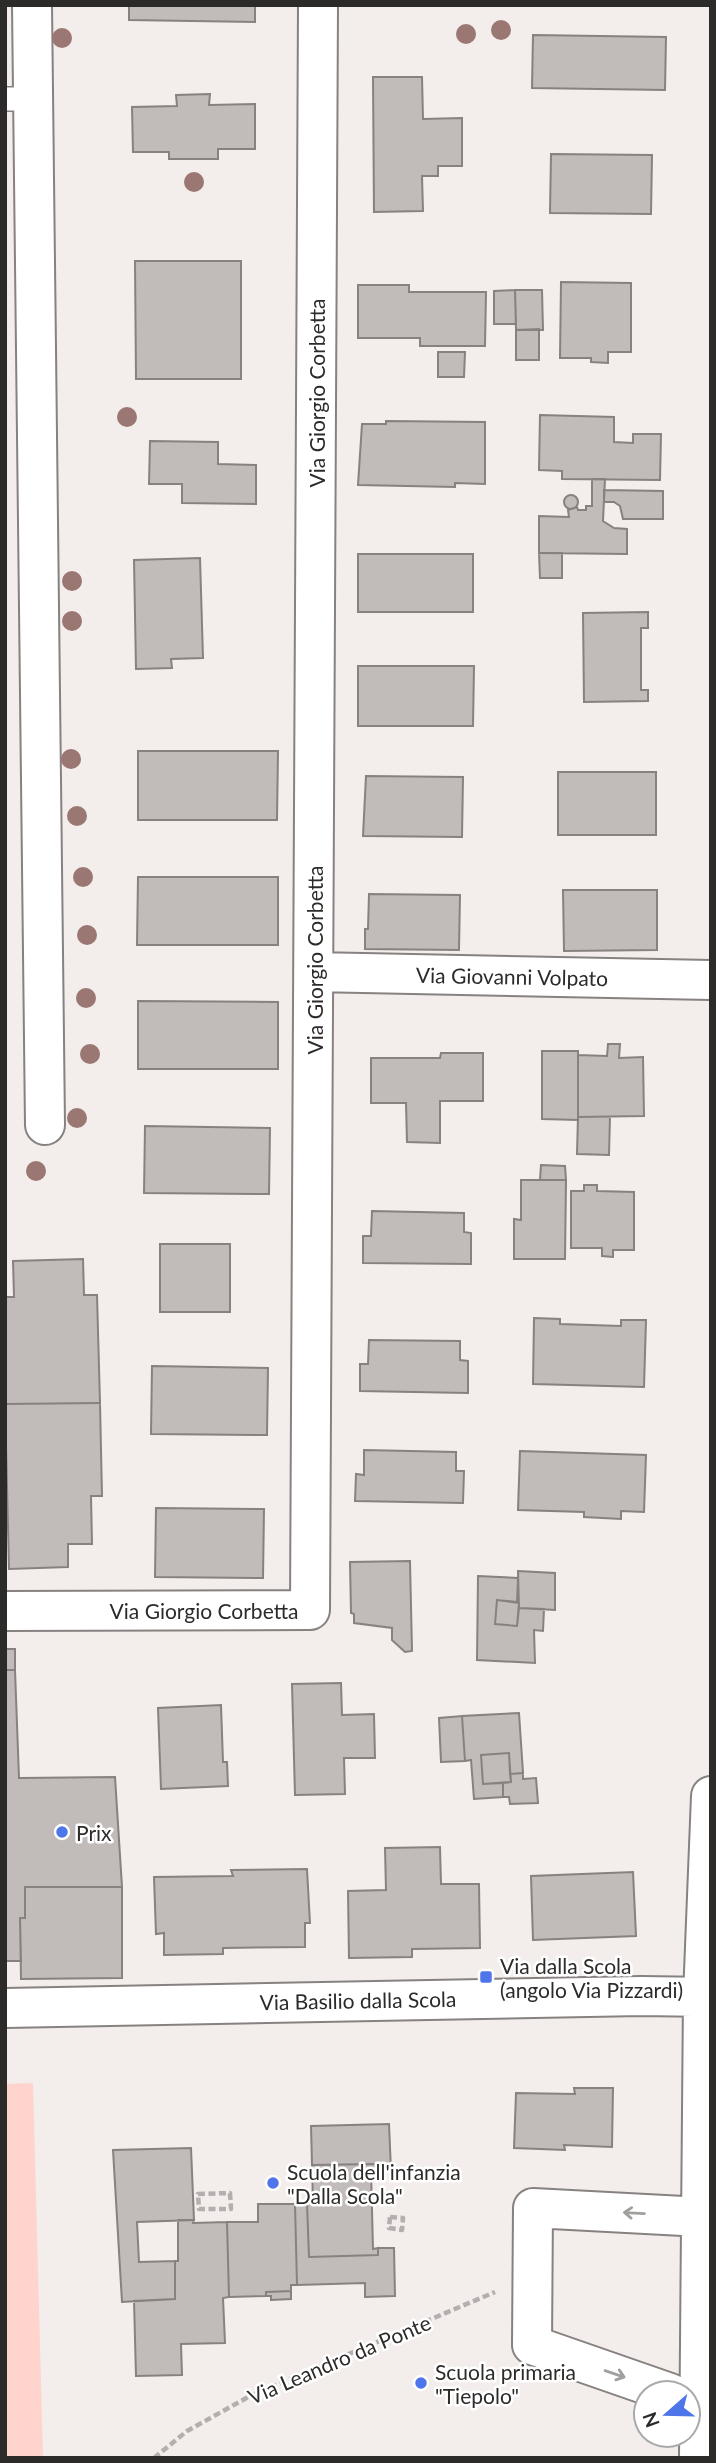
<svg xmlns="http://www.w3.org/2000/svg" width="716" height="2463" viewBox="0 0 716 2463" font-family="Lato,sans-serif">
  <rect width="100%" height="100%" fill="#f3edec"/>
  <path fill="#fed4cd" d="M33,2083L43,2458H5V2084Z"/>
  <path fill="#c1bcba" stroke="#878180" stroke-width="2" d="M129,5H255V22L129,20Z
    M533,35L666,37L665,90L532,88Z
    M373,77H422L423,119L462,118V166H438V176H422L423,211L374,212Z
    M210,94L209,105L255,104V149H218V159H169V152H133L132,107L177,106L176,95Z
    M551,154L652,155L651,214L550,213Z
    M135,261H241V379H136Z
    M561,282L631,283V352H608V363L591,362V358H560Z
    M358,285H409V292H486L485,346H420V338H358Z
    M515,290L516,324H494V291Z
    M515,290H542L543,330H516Z
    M539,329V360H516V330Z
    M438,352H465L464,377H438Z
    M540,415L614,417V442L633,443V434H661L660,480L562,479V471L539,470Z
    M386,421L485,422V484L455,483V487L358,485L362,424H386Z
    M150,441L218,442V464L256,465V504L182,503V484H149Z
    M592,479H605L603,521L614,528L627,529V554L539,553V516L569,517L568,510L577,507L578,510H586V506H592Z
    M604,490L663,491V519H623L620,506L614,502H604Z
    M564 502a7 7 0 1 1 14 0a7 7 0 1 1-14 0Z
    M539,553H562V578H540Z
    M358,554H473V612H358Z
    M200,558L203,658L171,659L172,668L136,669L134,560Z
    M648,612V628H641V690H648V701L584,702L583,613Z
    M358,666H474L473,726H358Z
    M138,751H278L277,820H138Z
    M558,772H656V835H558Z
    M366,776L463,777L462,837L363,836Z
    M138,877H278V945H137Z
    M563,890H657V950L564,951Z
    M369,894L460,895L459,950L365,949V929H368Z
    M138,1001L278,1002V1069H138Z
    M608,1044H620L619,1058L643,1057L644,1116L578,1117V1055L607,1056Z
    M542,1051H578V1120L542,1119Z
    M441,1053H483V1101H440V1143L407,1142L406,1103H371V1058H440Z
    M578,1117H610L609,1155L577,1154Z
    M145,1126L270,1128L269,1194L144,1193Z
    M541,1165L565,1166L566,1180H540Z
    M521,1180H566L565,1259H514V1219L521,1220Z
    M584,1185H597V1191L634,1192V1250H613V1257L602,1256V1248H571V1191H584Z
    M372,1211L464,1213V1232L471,1233V1264L363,1263V1236H371Z
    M160,1244H230V1312H160Z
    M83,1259L84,1295H97L100,1403L5,1404V1297H14L13,1261Z
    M534,1318L560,1319V1324L621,1326V1320H646L644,1387L533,1384Z
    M369,1340L460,1341V1360L468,1361V1393L360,1391V1364H368Z
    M152,1366L268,1368L267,1435L151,1434Z
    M100,1403L102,1496H91L92,1544H68V1567L9,1569L5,1404Z
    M364,1450L456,1452V1471H464L463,1503L355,1501L356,1474L364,1475Z
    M520,1451L646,1455L644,1512L621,1511V1519L584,1517V1512L518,1510Z
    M156,1508L264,1509L263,1578L155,1577Z
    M410,1561L412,1651L405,1652L392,1640V1628L354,1623V1614L351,1613L350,1562Z
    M518,1571L555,1573V1610L519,1608Z
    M478,1576L518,1578L517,1602L497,1600L495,1624L517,1626L519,1608L544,1609L543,1631L534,1630L535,1663L477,1660Z
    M497,1600L519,1603L517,1626L495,1624Z
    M5,1649H15V1670H5Z
    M5,1670H15L19,1778L115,1777L122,1887H25V1918H20L21,1961H5Z
    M341,1683L342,1715L374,1714L375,1758H344L345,1794L295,1795L292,1684Z
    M221,1705L223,1762H227L228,1786L161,1789L158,1708Z
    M519,1713L523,1773L510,1774L509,1753L481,1755L483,1784L503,1783V1797L474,1799L471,1760L465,1761L462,1716Z
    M462,1716L465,1761L441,1762L439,1718Z
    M509,1753L511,1782L483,1784L481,1755Z
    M523,1773V1779L536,1778L538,1803L510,1804L509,1797H503V1783L511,1782L510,1774Z
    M440,1847L441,1884H479L480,1948L412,1949V1957L349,1958L348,1891L386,1890L385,1848Z
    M307,1869L310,1923H305V1947L223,1948V1954L164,1955V1933L156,1934L154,1877L233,1876L231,1870Z
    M633,1872L636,1936L533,1940L531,1876Z
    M25,1887H122V1978L21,1979L20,1918H25Z
    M574,2088H613L612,2147L564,2145L565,2150L514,2148L516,2093L575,2094Z
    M389,2124L391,2170L376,2171L377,2164L312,2165L311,2126Z
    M191,2148L194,2220L137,2222L139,2262L175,2261V2299L122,2302L113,2150Z
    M377,2164L376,2171H371L373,2249L378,2248V2255L309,2257L307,2203H313L312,2165Z
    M307,2203L309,2257L378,2255V2248H394L395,2296L365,2297V2283L297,2285L295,2204Z
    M258,2204H295L297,2285H291V2291L266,2292V2296L229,2297L227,2222H258Z
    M178,2220H194L193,2223L227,2222L229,2297L223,2298L225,2343L181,2344L182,2375L136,2376L134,2301L175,2299V2261H178Z
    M291,2291V2299L271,2300V2296H266V2292Z"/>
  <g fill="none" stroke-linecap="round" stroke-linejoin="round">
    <defs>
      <path id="service" d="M5,99H34"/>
      <path id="minor" d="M32,5L45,1125
        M314,972L711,980
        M5,1611L310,1610L318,5
        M5,2008L641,1996L711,1997
        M670,2393L532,2345L533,2208L702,2217
        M699,2458L703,1997L711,1796"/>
    </defs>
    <use href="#service" stroke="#878180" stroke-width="26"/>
    <use href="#minor" stroke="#878180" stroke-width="42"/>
    <path stroke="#b4afae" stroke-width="4.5" stroke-dasharray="7 3.5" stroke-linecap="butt" d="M230,2193L231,2209H199L198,2194Z
      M390,2217L403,2218L402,2230L389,2228Z
      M154,2458L187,2431L250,2396L495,2292"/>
    <use href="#service" stroke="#fff" stroke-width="23"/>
    <use href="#minor" stroke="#fff" stroke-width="38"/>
  </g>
  <g fill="#9b7773">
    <circle cx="501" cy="30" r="10"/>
    <circle cx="466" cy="34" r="10"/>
    <circle cx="62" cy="38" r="10"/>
    <circle cx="194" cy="182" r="10"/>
    <circle cx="127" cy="417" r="10"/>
    <circle cx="72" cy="581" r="10"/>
    <circle cx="72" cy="621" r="10"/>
    <circle cx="71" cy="759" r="10"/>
    <circle cx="77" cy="816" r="10"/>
    <circle cx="83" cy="877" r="10"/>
    <circle cx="87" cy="935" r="10"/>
    <circle cx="86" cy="998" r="10"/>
    <circle cx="90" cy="1054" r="10"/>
    <circle cx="77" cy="1118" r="10"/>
    <circle cx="36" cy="1171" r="10"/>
  </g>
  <defs><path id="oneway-shaft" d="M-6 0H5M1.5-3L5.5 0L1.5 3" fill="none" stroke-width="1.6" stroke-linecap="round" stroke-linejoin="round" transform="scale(1.75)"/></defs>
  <g stroke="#a0a09f">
    <use href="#oneway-shaft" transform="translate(634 2213) rotate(-177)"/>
    <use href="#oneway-shaft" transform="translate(615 2374) rotate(19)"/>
  </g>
  <g fill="#4e75e9" stroke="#fff" stroke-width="2.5">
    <circle cx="62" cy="1832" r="7"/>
    <rect x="479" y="1970" width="14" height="14" rx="3.5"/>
    <circle cx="273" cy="2183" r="7"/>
    <circle cx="421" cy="2383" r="7"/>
  </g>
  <g text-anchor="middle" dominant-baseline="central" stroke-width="5" stroke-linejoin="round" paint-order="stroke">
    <g font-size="21" fill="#2d2b2a" stroke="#fff">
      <text transform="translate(316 393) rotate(-90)">Via Giorgio Corbetta</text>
      <text transform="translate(314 960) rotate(-90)">Via Giorgio Corbetta</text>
      <text transform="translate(512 976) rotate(1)">Via Giovanni Volpato</text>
      <text x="204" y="1610">Via Giorgio Corbetta</text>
      <text transform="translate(358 2000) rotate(-1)">Via Basilio dalla Scola</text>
      <text transform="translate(339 2359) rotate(-23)">Via Leandro da Ponte</text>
    </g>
    <g font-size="21" fill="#2d2b2a" stroke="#fff" text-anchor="start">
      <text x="76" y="1832">Prix</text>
      <text x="500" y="1965">Via dalla Scola<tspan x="500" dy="24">(angolo Via Pizzardi)</tspan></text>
      <text x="287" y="2171">Scuola dell'infanzia<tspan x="287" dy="24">"Dalla Scola"</tspan></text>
      <text x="435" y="2371">Scuola primaria<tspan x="435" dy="24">"Tiepolo"</tspan></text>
    </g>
  </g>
  <rect width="716" height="2463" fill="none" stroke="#2d2b2a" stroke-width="14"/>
  <g transform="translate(667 2414) rotate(250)"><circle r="33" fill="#ffffff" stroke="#abaaaa" stroke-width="2"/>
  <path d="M0-5L12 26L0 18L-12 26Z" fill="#4e75e9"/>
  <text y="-10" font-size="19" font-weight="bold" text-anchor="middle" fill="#2d2b2a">N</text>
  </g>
</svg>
